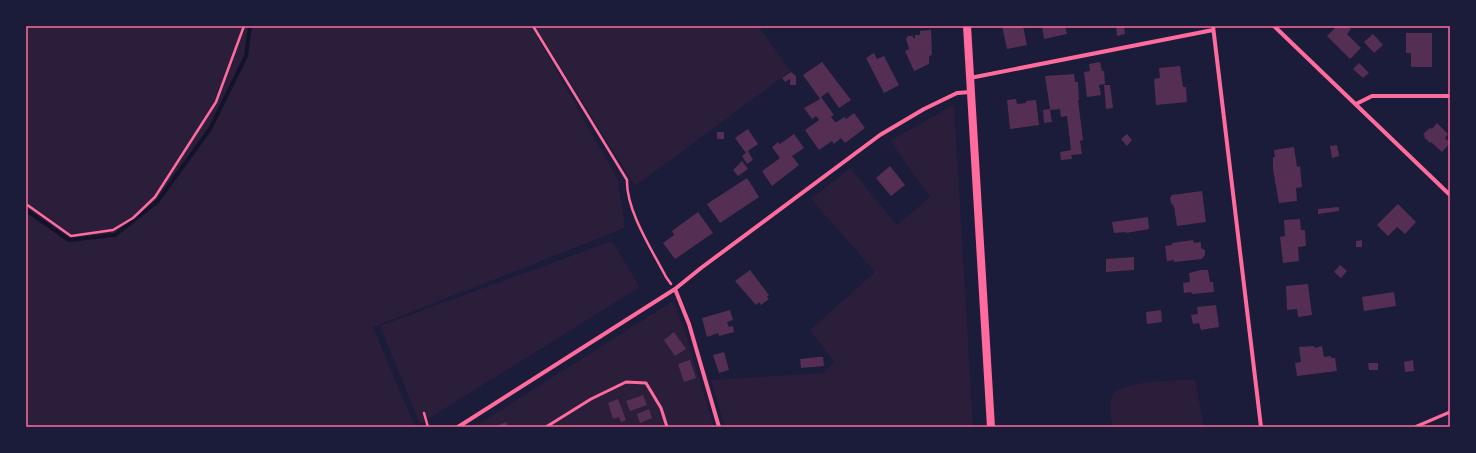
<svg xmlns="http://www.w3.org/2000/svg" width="1476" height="453" viewBox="0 0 1476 453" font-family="'Alegreya Sans',sans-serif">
  <rect width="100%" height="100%" fill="#1b1b3a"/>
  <path fill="#2a1e3b" d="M26,26H531L618,180L625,228L373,327L415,427H26Z
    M535,26H758L791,71L635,186Z
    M954,105L973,427H725L711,380L823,373L834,362L810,330L875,272L811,199L850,168L897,225L930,197L890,141Z
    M612,241L640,287L420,424L380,326Z
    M673,301L684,329L714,427H474Z
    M1195,379L1204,427H1113C1111,417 1107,406 1112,396C1119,380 1178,381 1195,379Z"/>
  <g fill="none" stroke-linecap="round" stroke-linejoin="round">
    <path stroke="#12122b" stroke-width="4" d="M26,210L69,240L115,235L157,202L210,129L246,56L250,26"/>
  </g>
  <path fill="#542f53" d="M1002,26H1023L1027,45L1007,49Z
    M1042,26H1065L1067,34L1044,39Z
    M1116,26H1124L1125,34L1117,36Z
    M1337,26H1347L1351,29L1347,34L1361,48L1350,59L1327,36Z
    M931,30L932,54L929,57V64L914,71L905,51L909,49L906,39L908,36H912L915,39V35H920V31Z
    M1406,33H1432V67H1411V53H1406Z
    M1373,34L1383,45L1374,53L1364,42Z
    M874,53L877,59L884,56L899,85L884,93L866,58Z
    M822,62L851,100L839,108L828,92L821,97L834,115L831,117L835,122H837L844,117L846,119L854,113L865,128L845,143L841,138L834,144L832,141L819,150L805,130L819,120L816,116L812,119L804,108L820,99L803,75Z
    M1100,62L1102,71H1104L1105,84L1099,85L1101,95L1087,97L1084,72L1090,71L1089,64Z
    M1359,63L1369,73L1363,78L1353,69Z
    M1180,66L1183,87H1186L1187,102L1156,105L1154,79L1160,78L1159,68Z
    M791,72L796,76V85H790V79L785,82L782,78Z
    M1074,74L1075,82H1078L1079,100H1078L1083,140L1080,141L1082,154L1071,155L1072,159L1061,160L1060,152L1071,150L1067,116L1061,117L1060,109L1050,110L1052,122L1044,123L1043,110L1050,109L1045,76Z
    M1104,85H1110L1113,108L1106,109Z
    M1016,99L1017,104L1026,103V101L1036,100L1039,125L1010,129L1007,100Z
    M1437,123L1448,134L1445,138L1450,143L1442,152L1431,142L1430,143L1424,137L1425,136L1423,134L1430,128L1432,129Z
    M748,129L758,144L748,151L753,160L747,164L742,156L746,153L735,138Z
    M717,132H724V139H717Z
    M794,134L804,148L792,156L799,165L772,186L762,171L780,158L772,147L778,142L780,144Z
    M1127,134L1132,140L1127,146L1121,139Z
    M1337,145L1339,156L1332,158L1330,146Z
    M1294,147L1297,167L1300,166L1302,187L1296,188L1297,201L1279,203L1273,170V157H1275L1274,150Z
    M742,161L748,169L738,176L733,170Z
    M890,166L905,185L891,196L876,178Z
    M747,178L759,197L720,223L707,204Z
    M1202,191L1206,222L1177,226L1174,206L1171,203L1170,198L1172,195Z
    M1398,204L1416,222L1405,234L1397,227L1388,236L1377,225Z
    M1339,207V211L1318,214V209Z
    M698,212L713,233L675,259L663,243L674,235L672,231Z
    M1148,217L1149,229L1126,233V232L1114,233L1112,222Z
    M1300,219L1301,230H1305L1306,246L1298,247L1299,261L1283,263L1280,237L1285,236L1284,220Z
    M1193,240L1194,243L1201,242V248L1205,250V255L1202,259L1174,262V260L1167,261L1165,246L1172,245V243Z
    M1362,240V247H1356V241Z
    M1134,257V270L1106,272V259Z
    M1340,265L1347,271L1341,278L1334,272Z
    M750,270L769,295L767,297L769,299L761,305L759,302L756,305L735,281Z
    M1201,270H1208L1210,282H1213L1214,292L1192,294L1191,292L1184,293L1183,283L1190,282L1189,273Z
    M1308,284L1312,315L1298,317L1297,309L1287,310L1286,286Z
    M1394,292L1396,306L1364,311L1362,297Z
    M1216,305L1219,327L1201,330L1199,323L1193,324L1191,315L1198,314L1197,307Z
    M730,310L733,320L727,322L729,327L733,326L734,332L719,336L718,333L707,337L702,318Z
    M1161,310L1162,322L1147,324L1146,312Z
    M674,332L686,349L675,356L664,340Z
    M1314,346L1315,348L1322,346L1324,357L1331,356V358H1335L1337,371L1297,376L1295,363L1301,362L1299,347Z
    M724,352L729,370L719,373L713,355Z
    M818,357H823L824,366L801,368L800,359Z
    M690,360L696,378L684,382L678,364Z
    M1413,360L1414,371L1405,372L1404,362Z
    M1368,363H1378V370H1369Z
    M643,395L647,405L630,411L626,401Z
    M618,399L626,420L621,422L619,417L613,419L608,403Z
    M649,409L652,418L640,423L637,414Z
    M506,422L508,427H494Z"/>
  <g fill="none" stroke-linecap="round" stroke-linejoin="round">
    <path stroke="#ff6b9d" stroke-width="2.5" d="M533,26L627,180C626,210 652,250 666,277L671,284
      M26,204L71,236L113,230L133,218L155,197L216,102L244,26
      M424,413L428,427"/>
    <path stroke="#ff6b9d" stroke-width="3" d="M546,427L591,399L626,382L646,383L661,408L667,427
      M1415,427L1450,412"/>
    <path stroke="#ff6b9d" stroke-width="4" d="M1213,26L1261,427
      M1274,26L1450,195
      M970,78L1213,30
      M1356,104L1372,96H1450
      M675,289L689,324L719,427
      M458,427L675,289L701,268L880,135L924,109L957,93L971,92"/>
    <path stroke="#ff6b9d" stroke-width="8" d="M967,26L991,427"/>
  </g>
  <rect width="1476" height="453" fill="none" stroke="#1b1b3a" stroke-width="54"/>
  <rect x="27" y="27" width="1422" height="399" fill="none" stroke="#ff6b9d" stroke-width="1.5"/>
</svg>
